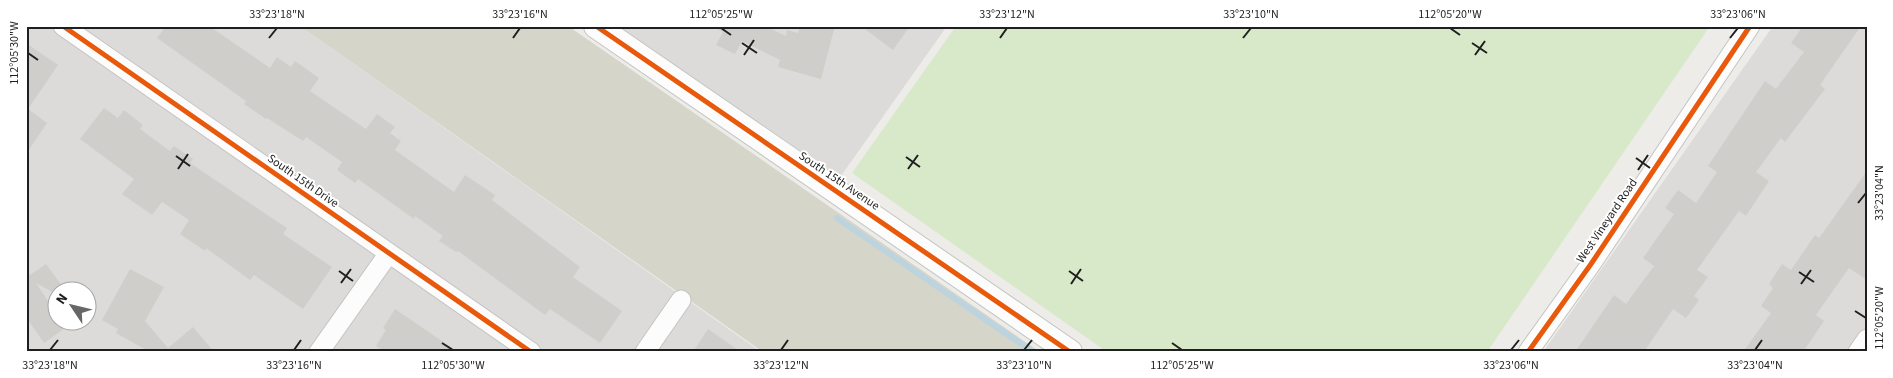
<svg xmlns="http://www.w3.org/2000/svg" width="1893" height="378" viewBox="0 0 1893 378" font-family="'Source Sans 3',sans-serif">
  <rect width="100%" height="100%" fill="#edece8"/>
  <path fill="#dcdbd9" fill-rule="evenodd" d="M26,26H300L761,352H26ZM58,290H88V320H58Z
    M609,26H947L836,183Z
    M1773,26H1867V352H1543Z"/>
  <path fill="#d5d5ca" d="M300,26H568L1040,352H763Z"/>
  <path fill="#d7e9c8" d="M956,26H1710L1487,352H1107L852,173Z"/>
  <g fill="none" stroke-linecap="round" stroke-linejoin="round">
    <path stroke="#bdd4df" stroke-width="6" d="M837,218L1033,352"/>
  </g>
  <path fill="#d0cecb" d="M166,26H209L270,68L277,57L291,67L295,61L319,78L310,91L366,129L377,114L395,127L390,133L401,141L395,150L454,192L465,175L495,195L492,200L580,267L573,277L622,311L600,343L550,309L545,315L458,251L456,252L439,241L443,236L415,216L414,219L358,179L355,183L337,170L342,162L306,137L303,141L267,118L266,119L244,104L246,101L157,38Z
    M711,26H765L786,36L787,30L798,33L800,26H835L821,79L778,67L780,60L742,41L735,54L716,45L723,32Z
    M861,26H910L893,50Z
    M1803,26H1861L1820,85L1825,89L1785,142L1781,138L1756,172L1769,181L1746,216L1739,211L1697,270L1708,277L1694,296L1699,300L1686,318L1673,309L1644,352H1575L1614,295L1626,304L1654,266L1643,258L1674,214L1665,208L1678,190L1696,203L1717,172L1708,166L1765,81L1776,89L1804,52L1791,43Z
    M26,43L58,65L28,109L47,123L26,154Z
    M104,108L118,118L124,110L143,125L140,129L170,151L174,146L193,159L190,163L287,228L283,234L332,267L303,309L254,275L250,280L206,248L205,251L180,234L189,220L162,202L152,215L122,194L134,179L80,139Z
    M1867,171V280L1849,268L1816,315L1824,321L1803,352H1743L1771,313L1761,306L1773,288L1769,284L1782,264L1791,270L1815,235L1819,238Z
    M46,264L65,290H58V295L36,283L58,316V320H60L65,328L44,343L26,317V269L30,275Z
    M130,269L164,287L145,321L168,348L193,327L214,352H150L116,333L118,329L102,320Z
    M395,309L458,352H385L376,346L386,330L383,328Z
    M708,329L741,352H693Z"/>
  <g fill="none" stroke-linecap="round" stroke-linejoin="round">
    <defs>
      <path id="minor" d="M63,26L531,352
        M319,352L389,253
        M645,352L681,300
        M1528,352L1591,264L1750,26
        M1858,352L1867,339"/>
      <path id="tertiary" d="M596,26L1070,352"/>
    </defs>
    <use href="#minor" stroke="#c4c4c2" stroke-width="21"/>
    <use href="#tertiary" stroke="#c4c4c2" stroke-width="26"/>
    <use href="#minor" stroke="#fcfcfc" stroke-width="19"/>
    <use href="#tertiary" stroke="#fcfcfc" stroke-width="24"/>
    <defs>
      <path id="cycleway" d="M63,26L531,352
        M596,26L1070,352
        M1528,352L1591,264L1750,26"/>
    </defs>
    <use href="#cycleway" stroke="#fff" stroke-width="8"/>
    <use href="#cycleway" stroke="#e8590c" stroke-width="5"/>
  </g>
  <path fill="none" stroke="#1f1f1f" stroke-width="2" d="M721,28L731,35M1450,28L1460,35M269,38L277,28M513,38L520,28M1000,38L1007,28M1243,38L1251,28M1730,38L1738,28M742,43L757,53M1472,43L1487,53M28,53L38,60M744,55L754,40M1475,55L1485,41M176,156L190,166M906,157L920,167M1636,158L1650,168M178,169L188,154M908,169L918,155M1638,170L1648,155M1858,203L1866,193M339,271L353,281M1069,271L1083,281M1799,272L1814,282M341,283L351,269M1071,284L1081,269M1801,284L1811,270M1855,311L1866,318M442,343L453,350M1172,343L1182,350M50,350L58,340M294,350L301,340M781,350L788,340M1024,350L1032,340M1511,350L1519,340M1755,350L1762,340"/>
  <g text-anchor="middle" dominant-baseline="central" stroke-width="4" stroke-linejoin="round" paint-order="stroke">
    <g font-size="12" fill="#1f1f1f" stroke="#fff">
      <text transform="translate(303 181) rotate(35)">South 15th Drive</text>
      <text transform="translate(839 181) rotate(34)">South 15th Avenue</text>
      <text transform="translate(1607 221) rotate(-56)">West Vineyard Road</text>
    </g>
  </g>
  <rect width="1893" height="378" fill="none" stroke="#ffffff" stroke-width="55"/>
  <g transform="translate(72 306) rotate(305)"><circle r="24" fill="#ffffff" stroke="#a5a5a5"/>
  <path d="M0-4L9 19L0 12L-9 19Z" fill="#676765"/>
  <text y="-8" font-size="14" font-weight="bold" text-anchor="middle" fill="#1f1f1f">N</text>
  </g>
  <rect x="28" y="28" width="1838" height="322" fill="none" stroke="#1f1f1f" stroke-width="2"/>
  <g font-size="12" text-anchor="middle" fill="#1f1f1f">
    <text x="277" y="18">33°23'18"N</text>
    <text x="520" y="18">33°23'16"N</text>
    <text x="721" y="18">112°05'25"W</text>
    <text x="1007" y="18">33°23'12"N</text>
    <text x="1251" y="18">33°23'10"N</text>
    <text x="1450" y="18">112°05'20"W</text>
    <text x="1738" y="18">33°23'06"N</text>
    <text transform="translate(14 53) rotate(-90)" y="4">112°05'30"W</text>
    <text transform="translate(1879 193) rotate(-90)" y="4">33°23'04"N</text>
    <text transform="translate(1879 318) rotate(-90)" y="4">112°05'20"W</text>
    <text x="50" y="369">33°23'18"N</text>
    <text x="294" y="369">33°23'16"N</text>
    <text x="453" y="369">112°05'30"W</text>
    <text x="781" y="369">33°23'12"N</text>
    <text x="1024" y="369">33°23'10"N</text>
    <text x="1182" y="369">112°05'25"W</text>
    <text x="1511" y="369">33°23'06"N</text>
    <text x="1755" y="369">33°23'04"N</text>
  </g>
</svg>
